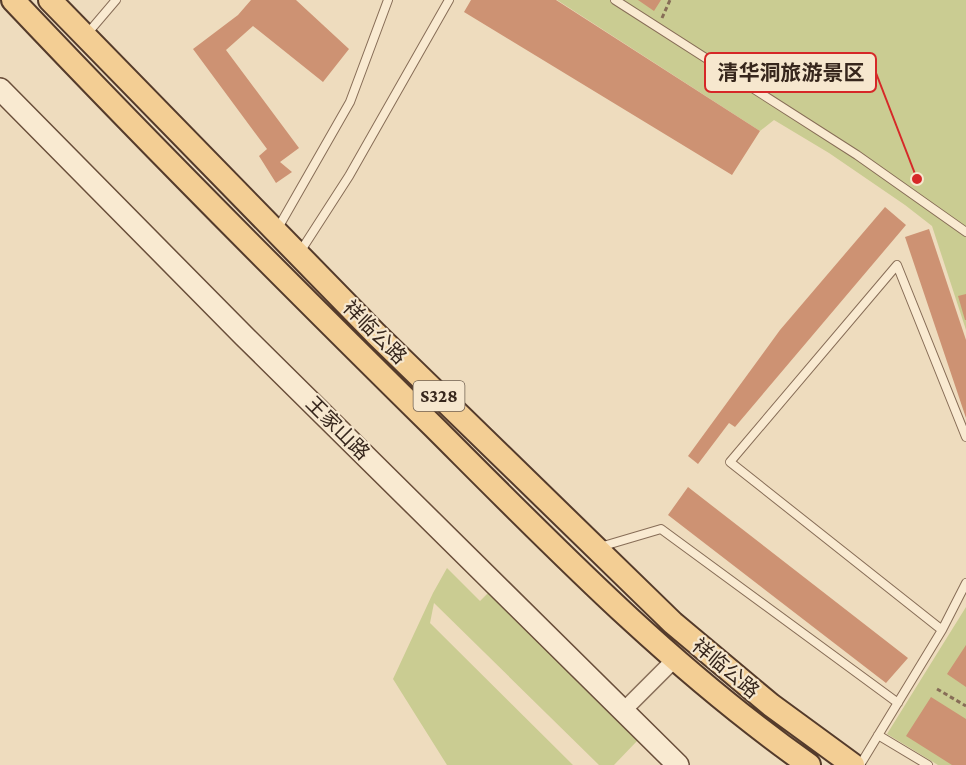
<svg xmlns="http://www.w3.org/2000/svg" width="966" height="765" viewBox="0 0 966 765" font-family="'Crimson Pro','Noto Sans SC',serif">
  <rect width="100%" height="100%" fill="#eedcbe"/>
  <path fill="#cacc92" d="M557,0H966V330L932,226L905,205L829,153L774,120L760,131Z
    M447,568L480,601L493,588L637,741L614,765H599L434,603L430,623L573,765H447L393,679L433,593Z
    M966,607V765H938L887,734Z"/>
  <path fill="#cd9273" d="M251,0H296L349,49L323,82L253,26L226,50L299,148L280,162L292,172L276,183L259,156L267,149L193,49L238,15Z
    M471,0H556L760,131L732,175L464,12Z
    M638,0H661L654,11Z
    M885,207L906,225L735,427L729,423L698,464L688,456L780,330Z
    M929,229L966,340V418L905,237Z
    M966,294V320H965L958,296Z
    M688,487L908,658L886,683L668,515Z
    M966,645V687L947,674Z
    M931,697L966,719V765H952L906,736Z"/>
  <g fill="none" stroke-linecap="round" stroke-linejoin="round">
    <defs>
      <path id="lane" d="M615,0L857,155L966,232
        M87,34L116,0
        M278,228L350,102L388,0
        M300,252L349,176L449,0
        M600,547L661,529L898,703
        M942,630L730,462L897,265L966,437
        M878,735L928,765
        M860,765L942,630L966,583"/>
      <path id="street" d="M624,710L675,659"/>
      <path id="secondary" d="M0,89L244,336L678,765"/>
      <path id="primary" d="M13,0C150,145 292,287 434,427C553,546 671,668 809,765
        M50,0L376,334L673,623L771,705L853,765"/>
    </defs>
    <use href="#lane" stroke="#876d57" stroke-width="10"/>
    <use href="#street" stroke="#876d57" stroke-width="18"/>
    <use href="#secondary" stroke="#694e3a" stroke-width="24"/>
    <use href="#primary" stroke="#543b2b" stroke-width="26"/>
    <path stroke="#876d57" stroke-width="3" stroke-dasharray="4.5 3" stroke-linecap="butt" d="M662,18L670,0
      M937,689L966,706"/>
    <use href="#lane" stroke="#f9ead1" stroke-width="8"/>
    <use href="#street" stroke="#f9ead1" stroke-width="15"/>
    <use href="#secondary" stroke="#f9ead1" stroke-width="21"/>
    <use href="#primary" stroke="#f3ce94" stroke-width="22"/>
  </g>
  <g text-anchor="middle" dominant-baseline="central" stroke-width="4.5" stroke-linejoin="round" paint-order="stroke">
    <rect fill="#f6e7ce" stroke="#706051" stroke-width="1.5" x="413.5" y="381" width="51" height="30" rx="4.5"/>
    <g font-size="18" font-weight="bold" fill="#36261c">
      <text x="439" y="396">S328</text>
    </g>
    <g font-size="20" fill="#36261c" stroke="#f6e7ce">
      <text transform="translate(375 332) rotate(45)">祥临公路</text>
      <text transform="translate(338 428) rotate(45)">王家山路</text>
      <text transform="translate(726 668) rotate(40)">祥临公路</text>
    </g>
  </g>
  <path fill="none" stroke="#d62828" stroke-width="2" d="M917 179L876 73"/>
  <circle fill="#d62828" stroke="#f6e7ce" stroke-width="2" cx="917" cy="179" r="6"/>
  <rect fill="#f6e7ce" stroke="#d62828" stroke-width="2" x="705" y="53" width="171" height="39" rx="6"/>
  <g font-size="21" text-anchor="middle" font-weight="bold" fill="#36261c">
    <text x="791" y="80">清华洞旅游景区</text>
  </g>
</svg>
